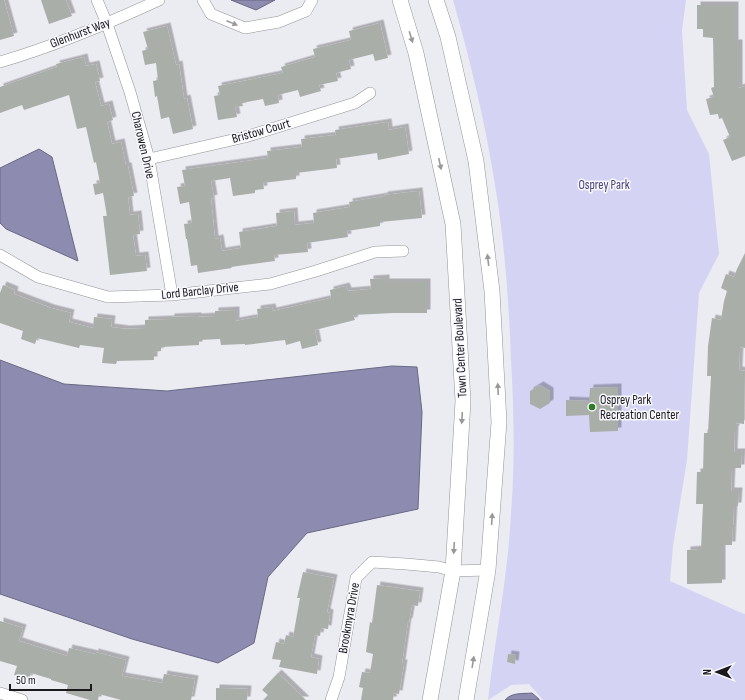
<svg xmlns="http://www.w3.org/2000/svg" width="745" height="700" viewBox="0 0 745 700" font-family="'Sofia Sans Condensed',sans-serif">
  <defs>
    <filter id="shadow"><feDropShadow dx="3.5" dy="-3.5" stdDeviation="0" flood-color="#0004"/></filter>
  </defs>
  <rect width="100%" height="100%" fill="#ebebf2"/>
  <path fill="#d4d3f4" d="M453,0H686L682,30L687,110L709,154L719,254L699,293L687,460L673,546L670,581L737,611L745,614V700H543L529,684L511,685L488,700C495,638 508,576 511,513C515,462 514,412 511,360C509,304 505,247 496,191C486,126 471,63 453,0Z"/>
  <path fill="#8d8bb0" stroke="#6a6984" d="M231,0H275L256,10Z
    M39,149L52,157L78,261L6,229L0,223V168Z
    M0,360L64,384L167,391L392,366L417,367L422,412L418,509L307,533L268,577L254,643L218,663L132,639L0,594Z
    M532,693L539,699V700H505C512,692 523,694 532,693Z"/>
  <path fill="#aaaea9" filter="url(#shadow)" d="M0,0H4L14,36L0,40Z
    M41,0H66L72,16L49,24Z
    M697,5H735V43H739V88L745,86V156L732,161L723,140L730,137L722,118L719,119L718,114L710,115L706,99L714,97L711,88L714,87L713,38L703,37V29H697Z
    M380,23L388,58L375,61L373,54L349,60L351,69L336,73L338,81L319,85L321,91L300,97L298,90L278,95L279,103L265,106L263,99L242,103L243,106L235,107L237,117L218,120L214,96L220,95L218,86L283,73L281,67L315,57L313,49L351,40L349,31Z
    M167,26L176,65L179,64L184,99L187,98L193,129L173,134L169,117L161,119L157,96L155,97L153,81L158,80L156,63L145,65L142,51L148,49L143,32Z
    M84,57L86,66L96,64L100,81L95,82L101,106L109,104L113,120L107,122L112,144L121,142L126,166H128L134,196L128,197L130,215L138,214L140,234L133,235L136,256L145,255L147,271L110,275L103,216H107L103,193L95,195L93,184L100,183L96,162L94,163L86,127L77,129L69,95L24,110L22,105L0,113V87L57,67L56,64Z
    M388,122L389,130L405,127L409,154L378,160L377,153L336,159L337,168L296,173V179L263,183L264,189L255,190V193L233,196L230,178L211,181L214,198L211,199L215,239L220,238L222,251L241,248L239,232L277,226L276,213L294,211L295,225L314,223L313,213L350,207L349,202L385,196L384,195L419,191L422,218L380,222V226L347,231L348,237L307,243L308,252L274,255L275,261L231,267L232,268L198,273L197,265L191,266L187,239H186L184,224L192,223L189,202L180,204L177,187L185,186L182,170L268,158L267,151L302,147L301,139L336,135L335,130Z
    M745,253V348L740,347L739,370L745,371L744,424L736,423V429H735L734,452H742L741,468H732L731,491H739L738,506H734L732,545H722V583L687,584V550L701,549L703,504H696L697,472H703L704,433H708L711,376H707L708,346L712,318L721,320L724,301L727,291L721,288L726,274L734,277L737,269Z
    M386,278V282H427V313H393L353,315L355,320L315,330L318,345L302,349L300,341L286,345L285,340L245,345V344L221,345L220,339L199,340V345L161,347V351L154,352V360L117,361L116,364L102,363L104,348L80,345L79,348L37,338L35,344L21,339L23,331L0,323V293L3,285L15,290L14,294L51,308L71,313L69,322L93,328L94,317L112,319L111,327L126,329L145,328V320L171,319V317L198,316V317L215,316V311L236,310V321L258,317L257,309L272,307L273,311L331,298L330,290L346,286L348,291L371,289L370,279Z
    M540,385L550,391V403L540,409L530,404V391Z
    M618,387V431L590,432L589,415L566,416V400L589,401L590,388Z
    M303,572L334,578L327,612L330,613L328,629L321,628L320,636L315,635L311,657L319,659L317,674L279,667L281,660L272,659L276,642L284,644L286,635L293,637L300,598H297Z
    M377,585L420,591L418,606L412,605L409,622L408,621L402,663H404L399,694L394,693L393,700H361L363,688L359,687L362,672L370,673L373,654L366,652L370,622L372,623Z
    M0,621L23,628L19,641L67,656L69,648L95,654V652L126,660L122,676L162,683L164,674L195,679L191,700H121L99,694L98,700H90L66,693L68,685L51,680V679L31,673L29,679L14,675L17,666L0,661Z
    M508,654L516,655L515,664L507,662Z
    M278,673L306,700H263L268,695L262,690Z
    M216,688L248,689L247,700H216Z"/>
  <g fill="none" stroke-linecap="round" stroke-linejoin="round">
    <defs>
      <path id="street" d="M97,0L107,24L130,92L149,159L172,295
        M203,0L211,14L245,28L279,22L306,11L312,0
        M0,62C55,46 107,24 159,0
        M149,159L245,137L355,103L370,93
        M0,255L38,277L108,297L172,295L270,284L316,271L375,252L403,251
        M0,693L22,700
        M331,700L339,677L356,578L372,562L406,564L439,567L453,571L488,570"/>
      <path id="secondary" d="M400,0L416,53L453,224L463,401L453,571L430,700
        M436,0L448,37L476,161L492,291L499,422L488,570L466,700"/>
    </defs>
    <use href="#street" stroke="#939399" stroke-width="12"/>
    <use href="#secondary" stroke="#939399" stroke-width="16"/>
    <use href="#street" stroke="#fff" stroke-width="11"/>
    <use href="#secondary" stroke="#fff" stroke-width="15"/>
  </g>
  <defs><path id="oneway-solid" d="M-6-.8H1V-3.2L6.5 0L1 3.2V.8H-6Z"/></defs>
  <g fill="#989899">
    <use href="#oneway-solid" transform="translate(232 23) rotate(22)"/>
    <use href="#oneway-solid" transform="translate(411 37) rotate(73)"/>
    <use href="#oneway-solid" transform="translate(440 164) rotate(78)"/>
    <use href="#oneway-solid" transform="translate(488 260) rotate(-97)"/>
    <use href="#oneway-solid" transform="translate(498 389) rotate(-93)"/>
    <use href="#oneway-solid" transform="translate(462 418) rotate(93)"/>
    <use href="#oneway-solid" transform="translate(492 519) rotate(-86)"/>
    <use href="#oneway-solid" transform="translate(454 548) rotate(93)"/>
    <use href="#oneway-solid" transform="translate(473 662) rotate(-81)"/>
  </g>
  <circle fill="#2e7b23" stroke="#f8f8ff" stroke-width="1.5" cx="592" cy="407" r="4"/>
  <g text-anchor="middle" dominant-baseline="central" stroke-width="3" stroke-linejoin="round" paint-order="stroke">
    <g font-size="13" fill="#1a1a1c" stroke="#f8f8ff">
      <text transform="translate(80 33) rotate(-21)">Glenhurst Way</text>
      <text transform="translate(261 131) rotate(-16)">Bristow Court</text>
      <text transform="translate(143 145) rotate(77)">Charowen Drive</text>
      <text transform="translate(200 291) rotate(-6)">Lord Barclay Drive</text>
      <text transform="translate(460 348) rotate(-93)">Town Center Boulevard</text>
      <text transform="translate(349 618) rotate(-80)">Brookmyra Drive</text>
    </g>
    <g font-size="13" fill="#494376" stroke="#f8f8ff">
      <text x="604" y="185">Osprey Park</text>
    </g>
    <g font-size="13" fill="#1a1a1c" stroke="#f8f8ff" text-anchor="start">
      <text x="600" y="400">Osprey Park<tspan x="600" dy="15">Recreation Center</tspan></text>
    </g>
  </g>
  <g transform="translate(717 672) rotate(270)" stroke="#f8f8ff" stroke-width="3" paint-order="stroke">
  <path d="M0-3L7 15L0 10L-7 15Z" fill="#1a1a1c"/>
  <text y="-6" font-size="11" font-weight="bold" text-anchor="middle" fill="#1a1a1c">N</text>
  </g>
  <path d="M10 684v6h81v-6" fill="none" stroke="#1a1a1c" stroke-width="2"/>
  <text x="16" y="684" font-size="12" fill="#1a1a1c" stroke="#f8f8ff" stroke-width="3" paint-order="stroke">50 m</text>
</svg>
